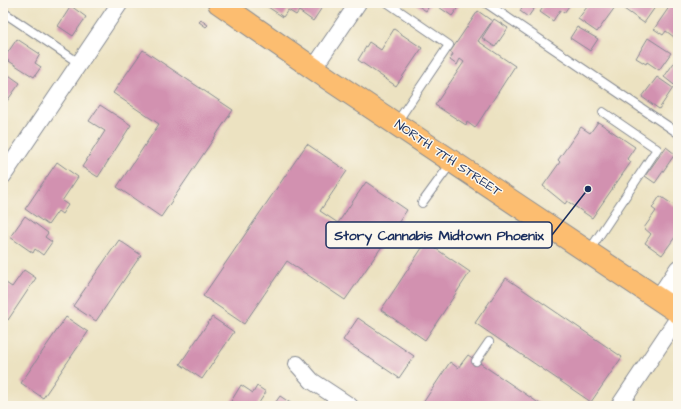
<svg xmlns="http://www.w3.org/2000/svg" width="681" height="409" viewBox="0 0 681 409" font-family="'Architects Daughter',sans-serif">
  <rect width="100%" height="100%" fill="#fbf7ec"/>
  <filter id="ink" filterUnits="userSpaceOnUse"><feTurbulence type="fractalNoise" baseFrequency=".025" numOctaves="2"/><feDisplacementMap in="SourceGraphic" scale="8" xChannelSelector="R" yChannelSelector="G"/><feConvolveMatrix kernelMatrix="1 2 1 2 8 2 1 2 1" color-interpolation-filters="sRGB"/></filter>
  <filter id="wash" filterUnits="userSpaceOnUse"><feTurbulence type="fractalNoise" baseFrequency=".012" numOctaves="4" result="noise"/><feDisplacementMap in="SourceGraphic" scale="16" xChannelSelector="R" yChannelSelector="G"/><feGaussianBlur stdDeviation="0.9" result="paint"/><feColorMatrix in="noise" values="0 0 0 0 0 0 0 0 0 0 0 0 0 0 0 0 0 1.4 0 .05"/><feComposite in="paint" operator="in"/></filter>
  <g filter="url(#wash)">
    <rect width="100%" height="100%" fill="#ece2c1"/>
    <g id="blocks">
      <path fill="#d291b0" d="M262,3H325L313,21L299,11L296,15L288,10L283,17Z
        M414,3H431L426,11Z
        M433,3H461L452,16Z
        M515,3H538L528,17L520,11L522,8Z
        M546,3H571L564,13L560,10L553,21L540,12Z
        M590,3H618L597,32L578,19Z
        M628,3H658L644,23L624,9Z
        M672,3H678V31L674,37L666,31L663,35L654,29Z
        M71,6L86,17L73,36L58,26Z
        M478,11L492,21L478,41L515,66L475,128L467,122L466,125L435,105L464,62L460,59L457,65L450,60L453,54L450,52Z
        M494,19L508,28L495,47L482,38Z
        M201,20L208,25L206,27L199,22Z
        M577,27L598,39L590,51L570,38Z
        M394,29L422,48L396,86L358,60L369,42L381,50Z
        M648,38L671,53L659,70L647,62L646,64L636,58Z
        M17,39L40,54L35,63L41,67L34,77L4,58Z
        M143,50L233,110L161,217L117,187L159,124L113,93Z
        M678,57V88L664,77Z
        M3,71L20,83L7,101L3,98Z
        M657,77L673,88L659,109L642,97Z
        M100,105L131,125L98,177L82,167L105,131L89,121Z
        M598,122L635,147L627,159L631,162L592,218L567,201L565,204L543,186L560,162L558,160L581,127L590,133Z
        M307,144L347,171L320,211L338,223L366,182L407,210L345,300L287,261L244,324L203,296Z
        M666,147L675,154L655,183L645,176Z
        M57,162L78,177L62,201L68,205L62,214L58,211L48,225L25,209Z
        M660,196L678,208V233L662,255L645,243L651,234L644,228L656,211L652,208Z
        M25,216L48,233L45,237L52,242L43,255L35,249L33,253L10,237Z
        M119,240L141,255L96,321L73,306Z
        M426,242L470,272L425,340L381,310Z
        M24,270L36,278L8,320L3,316V281L12,287Z
        M506,278L622,357L591,402L475,323Z
        M66,317L88,332L43,398L21,383Z
        M212,317L234,332L202,379L180,364Z
        M358,318L414,356L399,378L343,340Z
        M468,355L543,406H421L450,362L458,368Z
        M241,385L253,393L257,386L266,392L257,406H234L230,403Z
        M280,396L295,406H273Z"/>
    </g>
  </g>
  <g filter="url(#ink)">
    <use href="#blocks" fill-opacity="0" stroke="#848890" stroke-width="1"/>
    <g fill="none" stroke-linecap="round" stroke-linejoin="round">
      <defs>
        <path id="service" d="M388,3L449,45L397,122
          M486,3L678,133
          M3,12L79,63
          M422,203L452,162
          M589,251L657,149L603,112
          M476,361L489,342"/>
        <path id="minor" d="M313,69L358,3
          M3,176L120,3
          M658,298L678,268
          M297,364L312,381L350,406
          M619,406L678,318"/>
        <path id="primary" d="M219,3L330,80L678,312"/>
      </defs>
      <use href="#service" stroke="#848890" stroke-width="10"/>
      <use href="#minor" stroke="#848890" stroke-width="18"/>
      <use href="#primary" stroke="#848890" stroke-width="24"/>
      <use href="#service" stroke="#fff" stroke-width="8"/>
      <use href="#minor" stroke="#fff" stroke-width="16"/>
      <use href="#primary" stroke="#fcbd6f" stroke-width="22"/>
    </g>
  </g>
  <g text-anchor="middle" dominant-baseline="central" stroke-width="3" stroke-linejoin="round" paint-order="stroke">
    <g font-size="13" fill="#1b2f5e" stroke="#fbf7ec">
      <text transform="translate(448 158) rotate(34)">NORTH 7TH STREET</text>
    </g>
  </g>
  <path fill="none" stroke="#1b2f5e" stroke-width="1.5" d="M588 189L552 235"/>
  <circle fill="#1b2f5e" stroke="#fbf7ec" stroke-width="1.5" cx="588" cy="189" r="4"/>
  <rect fill="#fbf7ec" stroke="#1b2f5e" stroke-width="1.5" x="326" y="222" width="226" height="26" rx="4"/>
  <g font-size="14" text-anchor="middle" font-weight="bold" fill="#1b2f5e">
    <text x="439" y="240">Story Cannabis Midtown Phoenix</text>
  </g>
  <rect width="681" height="409" fill="none" stroke="#fbf7ec" stroke-width="16"/>
</svg>
